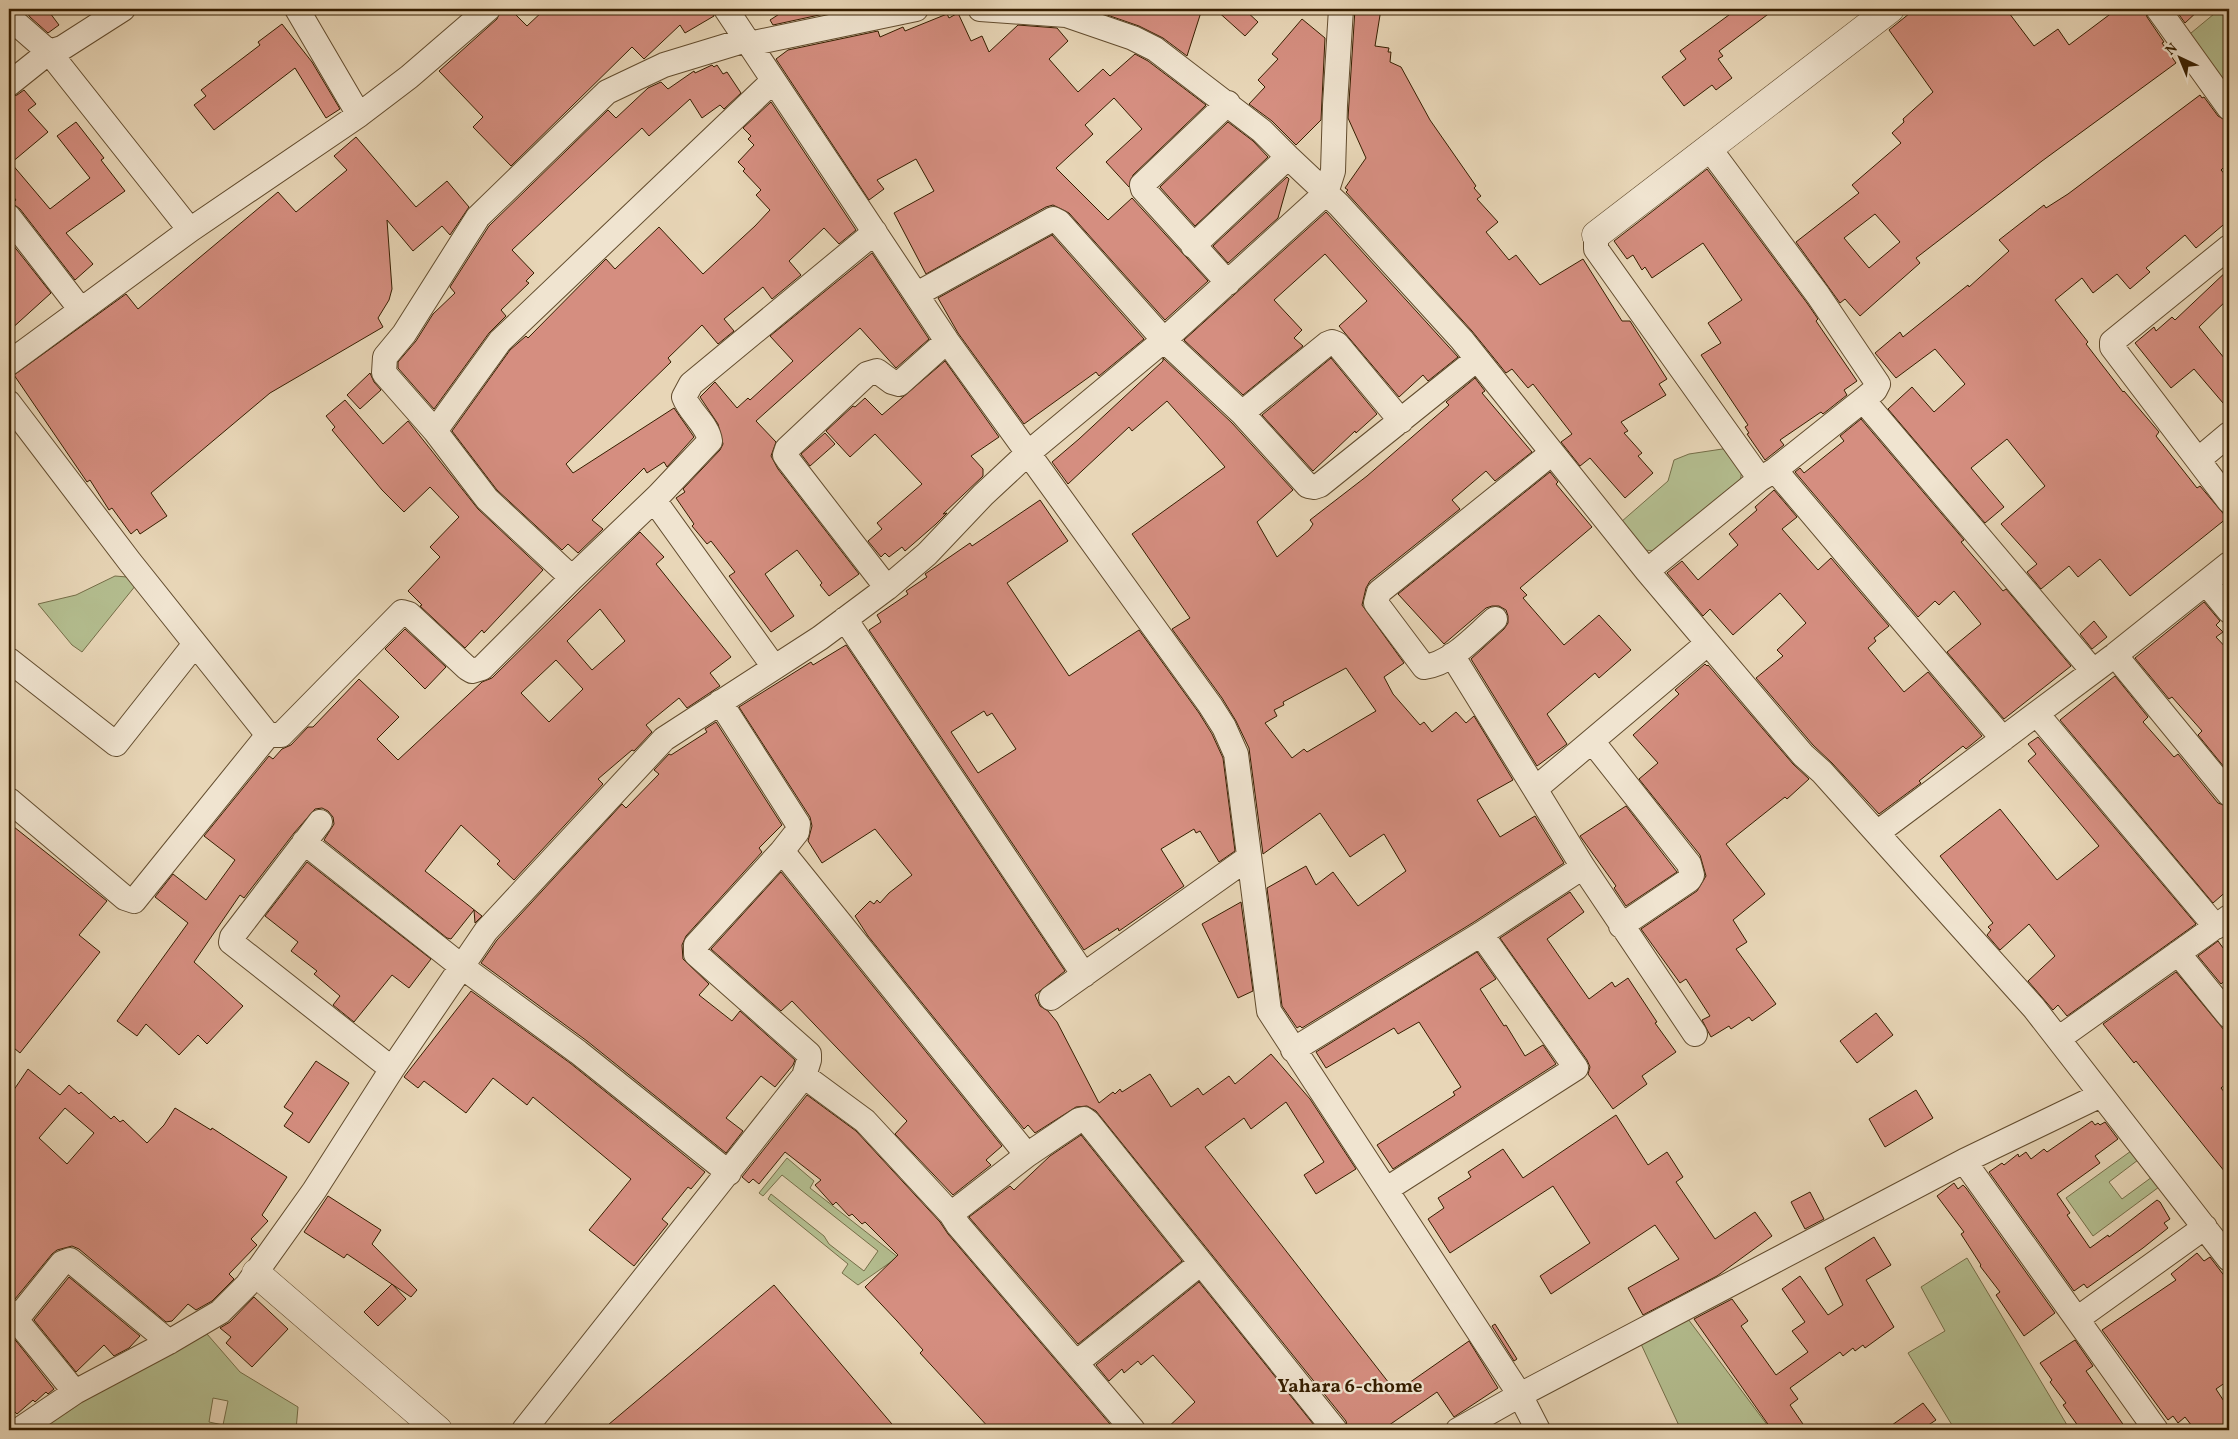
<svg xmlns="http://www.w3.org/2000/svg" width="2238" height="1439" viewBox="0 0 2238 1439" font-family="Vollkorn,serif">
  <rect width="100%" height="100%" fill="#e8d6b7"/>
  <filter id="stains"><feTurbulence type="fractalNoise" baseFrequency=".004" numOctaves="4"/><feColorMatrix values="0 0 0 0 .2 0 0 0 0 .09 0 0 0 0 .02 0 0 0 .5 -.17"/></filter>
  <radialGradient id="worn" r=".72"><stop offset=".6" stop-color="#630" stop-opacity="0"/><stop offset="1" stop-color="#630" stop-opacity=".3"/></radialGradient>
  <path fill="#b4be90" stroke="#756e48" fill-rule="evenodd" d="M2220,9H2225L2229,14V100L2185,38Z
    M1729,448L1742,469L1740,483L1656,551L1644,550L1621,522L1668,481L1674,460L1689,454Z
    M115,576L127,577L136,585L82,652L72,645L38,604L76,595Z
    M2131,1151L2138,1160L2109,1182L2122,1199L2152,1177L2159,1187L2093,1236L2066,1198Z
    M787,1158L814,1181L810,1188L898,1257L858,1285L842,1273L848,1264L768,1199L771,1194L824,1236L829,1244L864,1271L878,1251L782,1175L763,1196L759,1193Z
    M1967,1258L2070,1430H1955L1908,1353L1945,1331L1921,1287Z
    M1688,1319L1771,1430H1681L1641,1344Z
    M207,1334L240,1372L298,1407L296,1430H218V1428L209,1426L208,1430H39L80,1402ZM213,1398L228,1401L223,1425L209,1422Z"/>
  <path fill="#d58e80" stroke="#361e00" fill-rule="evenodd" d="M24,9H47L59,25L48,33L30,17Z
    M501,9H510L527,26L545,9H712L714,16L685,33L680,25L644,59L632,47L511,166L473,127L483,117L439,71L497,19Z
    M787,9H831L833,12L773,25L770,20Z
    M1090,9H1202L1187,56L1163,38L1139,26Z
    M1215,9H1244L1258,22L1245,36Z
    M1355,9H1381L1375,46L1389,48L1388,52H1391L1390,62L1401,67L1430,120L1476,186L1474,188L1481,196L1477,199L1498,222L1486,232L1509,260L1516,255L1540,285L1583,259L1622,321H1630L1667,379L1659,384L1666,395L1621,422L1628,431L1624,433L1642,453L1638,456L1653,473L1625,498L1590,458L1580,466L1561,442L1572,434L1533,384L1528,388L1512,369L1506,373L1472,331L1346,192L1348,190L1345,188L1366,158L1348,118Z
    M1737,9H1775L1719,51L1723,56L1718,59L1732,78L1716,90L1712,85L1684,106L1662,77L1686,59L1680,51Z
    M1915,9H2006L2034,46L2058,29L2069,45L2117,9H2145L2147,17L2164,42L2162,43L2176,63L2042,161L1916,258L1920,263L1860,316L1845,299L1840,303L1796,242L1859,193L1852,185L1901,143L1892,133L1904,122L1903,119L1933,92L1889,30ZM1875,214L1900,242L1869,268L1844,238Z
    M2175,9H2200L2185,23Z
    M958,13L971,41L982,36L989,52L1018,25L1057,28L1068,41L1049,59L1078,92L1103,69L1110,76L1135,54L1148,61L1206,105L1133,175L1129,187L1106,162L1142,129L1114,98L1085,125L1093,134L1056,168L1108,220L1132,198L1208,281L1165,320L1069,213L1053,205L1046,207L926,274L894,213L934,191L916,159L877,180L884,189L869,200L776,59L788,50L878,31L880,37L903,27L905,31L947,14L949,18Z
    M1302,19L1325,38L1321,120L1296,145L1272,121L1249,104L1265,87L1258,80L1278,59L1272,54Z
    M282,24L312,62L340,109L326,118L295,68L214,130L194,105L206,96L201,90L260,45L258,42Z
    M712,65L714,67L717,65L723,74L727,72L741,93L724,109L720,105L702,118L690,99L649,136L642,128L512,250L534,273L526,281L529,283L501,310L506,316L489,333L434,409L398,368V362L416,341L433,314L455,293L450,287L489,226L608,110L616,118L648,88L661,82L668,89L694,71L695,73Z
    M24,90L36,104L28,110L48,132L11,163L50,209L90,178L57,136L76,122L104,158L101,160L125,191L66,233L93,264L75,280L20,209L12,203L16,200L9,191V97L17,95Z
    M2200,95L2202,98L2204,97L2218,116L2229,122V162L2221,170L2229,179V220L2196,248L2185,235L2146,268L2150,272L2130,289L2117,274L2093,293L2082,278L2055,300L2088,342L2086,344L2123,392L2124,391L2159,432L2156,436L2197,488L2200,486L2227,518L2130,596L2100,559L2078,577L2069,566L2041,589L2027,572L2037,564L2001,524L2045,486L2007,439L1971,468L2004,507L1985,523L1888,409L1912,387L1934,412L1965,384L1935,349L1896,378L1875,353L1900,332L1903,337L1968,285L1969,287L2009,251L1999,240L2044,205L2046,208L2068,194Z
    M771,102L856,230L839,244L824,228L789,261L801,275L772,299L763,287L724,319L734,331L718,344L702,325L668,358L671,362L566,464L573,473L674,408L694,437L667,467L664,462L647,473L644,468L592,520L603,529L578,553L568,544L562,550L497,490L452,431L510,350L526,336L528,338L606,259L615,269L659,227L703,274L755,226L770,210L756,195L761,190L743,171L745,169L738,162L754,145L748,139L751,136L743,128Z
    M1228,122L1253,141L1268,157L1195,226L1160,187Z
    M356,137L416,207L447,181L469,207L450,235L442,226L413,251L387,220L392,289L389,300L378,318L383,327L270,393L151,493L167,516L140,534L137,529L131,534L112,508L109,510L90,480L87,482L14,375L126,294L138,309L278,192L296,212L347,170L334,156Z
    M1707,169L1807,303L1818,319L1816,321L1857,381L1844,390L1847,395L1823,414L1821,412L1780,440L1784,445L1765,460L1747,434L1749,433L1745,427L1748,425L1701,355L1721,343L1708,323L1742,300L1703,243L1652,278L1645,267L1642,270L1633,255L1627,259L1614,241Z
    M1287,177L1289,179L1278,218L1228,263L1213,246Z
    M1326,212L1458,357L1428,381L1423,375L1399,397L1339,326L1367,301L1325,254L1274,300L1302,330L1294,338L1303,346L1243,395L1184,340Z
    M1052,235L1144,339L1099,376L1096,372L1024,424L958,333L938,298Z
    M13,245L51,293L9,331V250Z
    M872,253L929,339L896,368L860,328L756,421L776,442L771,456L778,469L859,574L829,596L820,585L822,583L797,550L765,574L794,616L771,632L729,576L735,572L711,541L707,544L692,526L694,524L676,498L685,492L683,489L720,450L723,444L718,424L700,397L715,382L737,408L748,398L750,400L793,361L770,336Z
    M2229,269V298L2199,327L2229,364V410L2194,369L2171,388L2135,343L2154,327L2156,331L2172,317L2175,320Z
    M1163,358L1232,423L1293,490L1257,522L1277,557L1309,530L1313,524L1310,520L1367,476L1449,405L1446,402L1475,378L1485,391L1482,393L1532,452L1495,481L1486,471L1452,500L1460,509L1370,581L1366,588L1362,605L1404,663L1384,677L1393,694L1420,725L1424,722L1432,732L1456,712L1466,723L1474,716L1513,780L1477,800L1500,837L1535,816L1564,863L1474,922L1302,1028L1300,1026L1297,1028L1282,1006L1267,888L1306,866L1316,885L1333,872L1358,906L1406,871L1384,834L1350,857L1320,813L1263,854L1249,748L1236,721L1222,698L1172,629L1190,618L1132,534L1225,467L1199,437L1167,401L1132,431L1129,427L1068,484L1052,462L1079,439L1163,361ZM1346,668L1376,711L1307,752L1304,749L1292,758L1265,723L1277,716L1274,710L1284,705L1283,702Z
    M1331,358L1377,414L1356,433L1355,431L1313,471L1262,415Z
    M945,361L999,437L971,456L983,469V476L943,514L947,513L936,524L905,551L902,547L889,557L885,553L881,557L868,541L882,529L877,523L922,484L875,434L850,457L826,431L853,406L855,407L865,398L882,415Z
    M370,373L374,382L381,390L360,409L347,395Z
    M345,400L383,444L408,421L478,509L543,570L484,633L482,630L465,648L420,606L422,605L408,591L440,557L430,547L459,517L430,487L404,512L382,490L332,430L335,427L326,416Z
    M1861,419L1964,540L1961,542L2003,591L2006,589L2071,666L2004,719L1947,652L1981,624L1954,591L1939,605L1935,601L1918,617L1795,472L1800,468L1804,473L1844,441L1840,436Z
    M825,433L835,444L810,466L801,454Z
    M1550,472L1558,482L1556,484L1592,527L1520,588L1527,595L1523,598L1564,645L1599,615L1631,650L1599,678L1595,673L1547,714L1567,744L1537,766L1471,659L1504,629L1508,623V616L1506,610L1499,606H1492L1486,608L1444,644L1398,594Z
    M1774,490L1797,517L1782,529L1818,570L1831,558L1889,626L1874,638L1876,641L1868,648L1904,692L1928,672L1982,736L1966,749L1963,746L1919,781L1921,783L1879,814L1832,763L1813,745L1756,678L1783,656L1777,650L1806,623L1780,593L1733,635L1710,609L1703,616L1667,573L1682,561L1698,580L1738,545L1729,534L1757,510L1755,507Z
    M1040,500L1068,541L1007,583L1069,676L1139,630L1199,713L1212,734L1223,758L1235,851L1219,862L1200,831L1196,833L1194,829L1161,849L1184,886L1119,931L1118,928L1084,950L869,630L881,622L877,615L908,594L906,591L927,577L925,574L970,543L972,546ZM984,711L987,716L992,713L1016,749L978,773L951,732Z
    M640,532L664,557L656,564L731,657L710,673L720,686L687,708L679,698L646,725L652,732L634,751L632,750L598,779L603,784L514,880L497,864L500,861L461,825L425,871L482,916L475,923L474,910L451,939L447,938L324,840L334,824L333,817L328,811L322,808L315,809L294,833L244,898L240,895L194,962L243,1006L207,1044L198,1035L179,1055L146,1024L137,1036L117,1021L188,923L155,897L173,874L206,900L235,860L204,836L269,756L273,759L282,749L291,745L308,727H313L359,679L399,717L377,739L398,760L482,682L492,678ZM600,609L625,641L592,670L567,641ZM556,660L583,689L549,722L521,693Z
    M2204,602L2220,621L2216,625L2223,632L2216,637L2229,651V773L2198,735L2202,731L2172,697L2169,699L2135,658Z
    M2094,621L2107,637L2092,649L2080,634Z
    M405,629L446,667L425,689L385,649Z
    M846,645L1065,971L1035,995L1040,1006L1048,1011L1057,1022L1099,1103L1113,1092L1115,1094L1120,1089L1122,1092L1150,1074L1171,1107L1198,1088L1203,1095L1229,1076L1235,1084L1271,1054L1310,1099L1356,1169L1316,1194L1304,1175L1324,1162L1286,1102L1251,1129L1244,1118L1205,1147L1396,1392L1469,1341L1498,1388L1454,1417L1437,1392L1382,1430H1348L1346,1421L1096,1111L1087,1106L1076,1107L1035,1133L1028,1125L1024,1129L868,936L855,916L870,901L874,904L877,900L880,903L889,893L912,875L875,829L822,863L808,841L812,826L810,817L739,707L811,662L813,665Z
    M1705,664L1707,666L1708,665L1793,764L1809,779L1787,799L1785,797L1726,844L1765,894L1733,920L1747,942L1736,949L1776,1004L1752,1021L1749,1017L1731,1029L1729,1026L1711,1037L1702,1020L1710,1016L1686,979L1680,983L1641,929L1697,891L1706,876L1700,855L1639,779L1658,763L1633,735L1679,694L1675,690Z
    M2115,676L2148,717L2143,722L2174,757L2178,754L2218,803L2229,807V889L2213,903L2060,720Z
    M716,722L782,825L759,848L762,852L686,936L682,945L683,959L709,984L699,995L732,1021L740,1011L795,1060L793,1065L775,1087L761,1076L726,1118L743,1131L726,1153L587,1041L481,963L497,940L622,804L626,808L659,774L654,770L669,754L671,755L707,732L705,729Z
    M2038,737L2196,924L2067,1016L2058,1005L2053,1010L2028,981L2055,956L2029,924L2000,950L1987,935L1991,930L1988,927L1993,923L1940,856L2000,809L2057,880L2099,846L2028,761L2036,754L2028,744Z
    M1626,806L1677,872L1626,906L1614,888L1616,886L1580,836Z
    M9,823L107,901L79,935L100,952L20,1053L9,1044Z
    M307,862L431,959L409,988L392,975L354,1022L333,1005L340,996L314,974L317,971L291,951L298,942L265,916Z
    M781,872L1002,1146L986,1160L991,1165L953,1195L895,1134L907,1121L792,1001L781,1011L711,949Z
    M1570,892L1584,912L1547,939L1589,999L1612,982L1615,987L1628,978L1657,1022L1655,1023L1676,1052L1642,1076L1647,1084L1613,1109L1588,1074L1590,1067L1587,1060L1500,938Z
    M1241,902L1253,991L1238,998L1202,924Z
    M2218,941L2229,956V977L2221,984L2198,956Z
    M1477,952L1496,979L1480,989L1504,1026L1506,1025L1525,1056L1543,1045L1556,1064L1393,1169L1377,1145L1455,1095L1453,1092L1461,1087L1419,1022L1398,1034L1394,1028L1326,1068L1316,1052Z
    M2176,972L2229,1036V1081L2221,1088L2229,1098V1177L2136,1061L2134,1063L2103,1024Z
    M471,991L570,1063L705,1172L691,1189L688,1187L662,1219L668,1224L634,1266L589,1230L631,1179L533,1097L527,1105L493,1078L466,1113L424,1081L418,1088L404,1077Z
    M1876,1013L1893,1035L1857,1063L1840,1041Z
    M316,1061L349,1083L309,1143L284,1126L293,1113L284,1107Z
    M28,1069L60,1095L69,1085L79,1094L81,1092L111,1119L114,1116L120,1122L123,1120L147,1143L164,1125L175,1108L211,1130L212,1128L287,1177L262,1215L268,1221L251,1239L257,1245L229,1274L234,1279L212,1301L196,1310L188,1304L172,1321L166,1322L79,1249L72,1246L57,1250L52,1254L15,1299L9,1298V1097ZM65,1108L94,1133L67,1164L39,1138Z
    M1916,1090L1933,1118L1885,1147L1869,1119Z
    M807,1095L856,1131L940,1222L948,1234L1115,1430H991L920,1353L923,1350L897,1321L865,1287L898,1255L865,1222L862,1224L852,1214L849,1216L836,1202L833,1205L815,1185L821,1180L785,1152L759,1184L753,1179L749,1183L742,1177Z
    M1616,1115L1648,1165L1667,1152L1683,1177L1676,1182L1715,1239L1755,1212L1772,1236L1717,1276L1643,1315L1628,1288L1679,1259L1655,1225L1551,1294L1540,1276L1590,1243L1553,1186L1450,1253L1428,1219L1444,1208L1438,1198L1471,1177L1468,1172L1503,1149L1523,1178Z
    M2092,1121L2095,1125L2098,1123L2100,1125L2105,1122L2118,1139L2095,1156L2100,1163L2057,1194L2070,1213L2067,1215L2090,1248L2108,1235L2109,1237L2157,1200L2160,1202L2170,1219L2164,1223L2168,1228L2143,1248L2087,1288L2084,1284L2074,1291L1989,1172L2002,1163L2004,1165L2018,1154L2019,1157L2026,1152L2031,1159L2044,1149L2047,1152Z
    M1081,1135L1182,1261L1078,1344L969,1217L1010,1186L1014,1190L1050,1156Z
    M1954,1183L1958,1189L1963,1185L1966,1188L2055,1313L2024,1336L1996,1295L2000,1292L1980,1266L1981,1265L1961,1234L1964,1232L1937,1196Z
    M1810,1192L1824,1219L1805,1229L1791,1202Z
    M328,1196L381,1230L372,1244L417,1290L411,1297L347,1254L344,1258L304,1232Z
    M1874,1237L1891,1265L1866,1280L1894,1327L1865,1348L1863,1345L1855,1351L1853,1348L1843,1356L1840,1352L1790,1388L1798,1399L1790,1405L1807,1430H1772L1694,1319L1732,1299L1748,1321L1741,1326L1776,1375L1808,1352L1792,1331L1805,1322L1782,1289L1800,1276L1828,1315L1843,1305L1825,1268Z
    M2197,1253L2204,1261L2210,1257L2229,1282V1380L2216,1389L2229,1409V1430H2195L2185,1417L2178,1423L2173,1416L2168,1420L2102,1330L2176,1280L2171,1274Z
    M69,1277L140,1336L129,1348L114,1356L104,1345L76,1372L34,1320Z
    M1199,1282L1318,1430H1165L1195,1402L1153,1355L1141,1365L1138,1361L1124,1373L1122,1369L1109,1381L1096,1365Z
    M392,1284L406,1299L378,1326L364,1312Z
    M774,1285L897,1430H602Z
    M254,1297L288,1329L252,1367L226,1343L231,1337L220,1328L230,1322Z
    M1495,1324L1517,1359L1514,1361L1492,1326Z
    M9,1332L54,1389L48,1394L46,1392L35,1402L33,1400L17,1414L9,1406Z
    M2075,1340L2093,1366L2086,1371L2127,1430H2081L2063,1405L2066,1403L2050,1382L2052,1380L2040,1363Z
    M1923,1403L1936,1420L1921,1430H1885Z"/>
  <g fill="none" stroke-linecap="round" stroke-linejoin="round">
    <defs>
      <path id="minor" d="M297,9L359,115
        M726,9L947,341L1210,705L1224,727L1236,754L1269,1011L1520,1395L1538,1430
        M980,9L1066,15L1133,38L1155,49L1262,131L1288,157L1339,205L1462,340L1647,571L1803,755L1822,772L2034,1008L2229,1259
        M2158,9L2229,108
        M9,17L49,52L190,230
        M749,44L916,9
        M9,84L49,52L62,48L123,9
        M1228,103L1142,185L1143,189L1228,283
        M9,217L81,310
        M1596,235V249L1760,479
        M1193,246L1288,157
        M2229,247L2112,342V347L2229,501
        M917,294L1053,219L1059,222L1164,340L1242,413L1308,486L1314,487L1320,485L1477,359
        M9,363L190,230L359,115L409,77L488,9
        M1863,400L2093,671
        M9,403L130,562L268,735
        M1242,413L1327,344L1332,342L1337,344L1401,421
        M435,431L384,373L385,357L404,334L478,217L607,92L664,65L746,40
        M2198,460L2229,434
        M1775,470L2003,739
        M654,500L774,667
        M1647,571L1760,479L1775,470L1863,400L1875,390L1878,384L1818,295L1709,148
        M572,578L658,496L710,441C708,425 690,413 684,397L691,384L875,232
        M2206,583L2229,611
        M887,588L789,461L785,455L787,449L867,374L877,371L892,382L899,384L947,341
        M845,619L1084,975
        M1495,619C1475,636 1451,664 1424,667L1376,603L1379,592L1552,453
        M1452,655L1535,789
        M2115,655L2229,794
        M9,660L116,744L195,644
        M720,702L798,824L797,832L782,851L1027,1155L951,1214
        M2037,714L2216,927
        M268,735H281L402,612L409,614L467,668L472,671L482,668L572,578L487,499L435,431L500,341L773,81
        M1592,741L1689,864L1692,875L1689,880L1621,926
        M9,800L125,898L134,901L268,735
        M320,822L232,937L231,942L392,1069
        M1877,833L2115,655L2229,564
        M304,842L461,966L578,1052L729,1173
        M782,851L696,945V954L809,1054V1060L804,1076
        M1583,867L1695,1034
        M2178,953L2229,1016
        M1051,998L1248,858
        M2058,1039L2229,917
        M1293,1050L1481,934L1583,867L1535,789L1708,643
        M1027,1155L1079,1120L1084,1119L1088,1122L1335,1430
        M1964,1161L2156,1430
        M1387,1189L1576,1068L1481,934
        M9,1311L75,1392
        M2077,1319L2205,1227
        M16,1320L62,1263L70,1260L169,1342
        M1076,1363L1201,1263
        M19,1430L75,1392L169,1342L220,1312L247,1285L314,1191L392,1069L486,931L664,739L820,638L887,588L927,554L983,495L1027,454L1164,340L1326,193L1333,171L1335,105L1341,9
        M524,1430L804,1076L865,1121L951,1214L958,1225L1133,1430
        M1458,1430L1520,1395L1964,1161L2101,1095"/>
      <path id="tertiary" d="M1596,235L1890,9
        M256,1273L438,1430"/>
    </defs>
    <use href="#minor" stroke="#624c2e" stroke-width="26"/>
    <use href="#tertiary" stroke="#624c2e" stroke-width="29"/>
    <use href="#minor" stroke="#f0e4d0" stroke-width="24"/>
    <use href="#tertiary" stroke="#f0e4d0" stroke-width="28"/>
  </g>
  <g text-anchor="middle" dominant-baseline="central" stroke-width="4.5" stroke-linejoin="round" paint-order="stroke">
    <g font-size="19" font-weight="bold" fill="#361e00" stroke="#f0e4d0">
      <text x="1350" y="1387">Yahara 6-chome</text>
    </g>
  </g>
  <rect width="2238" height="1439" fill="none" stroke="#e8d6b7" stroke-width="30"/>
  <rect x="10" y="10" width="2218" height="1419" fill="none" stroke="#361e00" stroke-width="2.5"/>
  <rect x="15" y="15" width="2208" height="1409" fill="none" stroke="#361e00"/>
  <g transform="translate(2180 58) rotate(316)" stroke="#f0e4d0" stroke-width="4" paint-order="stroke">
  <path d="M0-4L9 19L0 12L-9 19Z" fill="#361e00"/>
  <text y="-8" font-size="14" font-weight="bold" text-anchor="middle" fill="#361e00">N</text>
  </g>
  <rect width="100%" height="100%" filter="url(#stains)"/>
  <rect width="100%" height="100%" fill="url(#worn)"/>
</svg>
